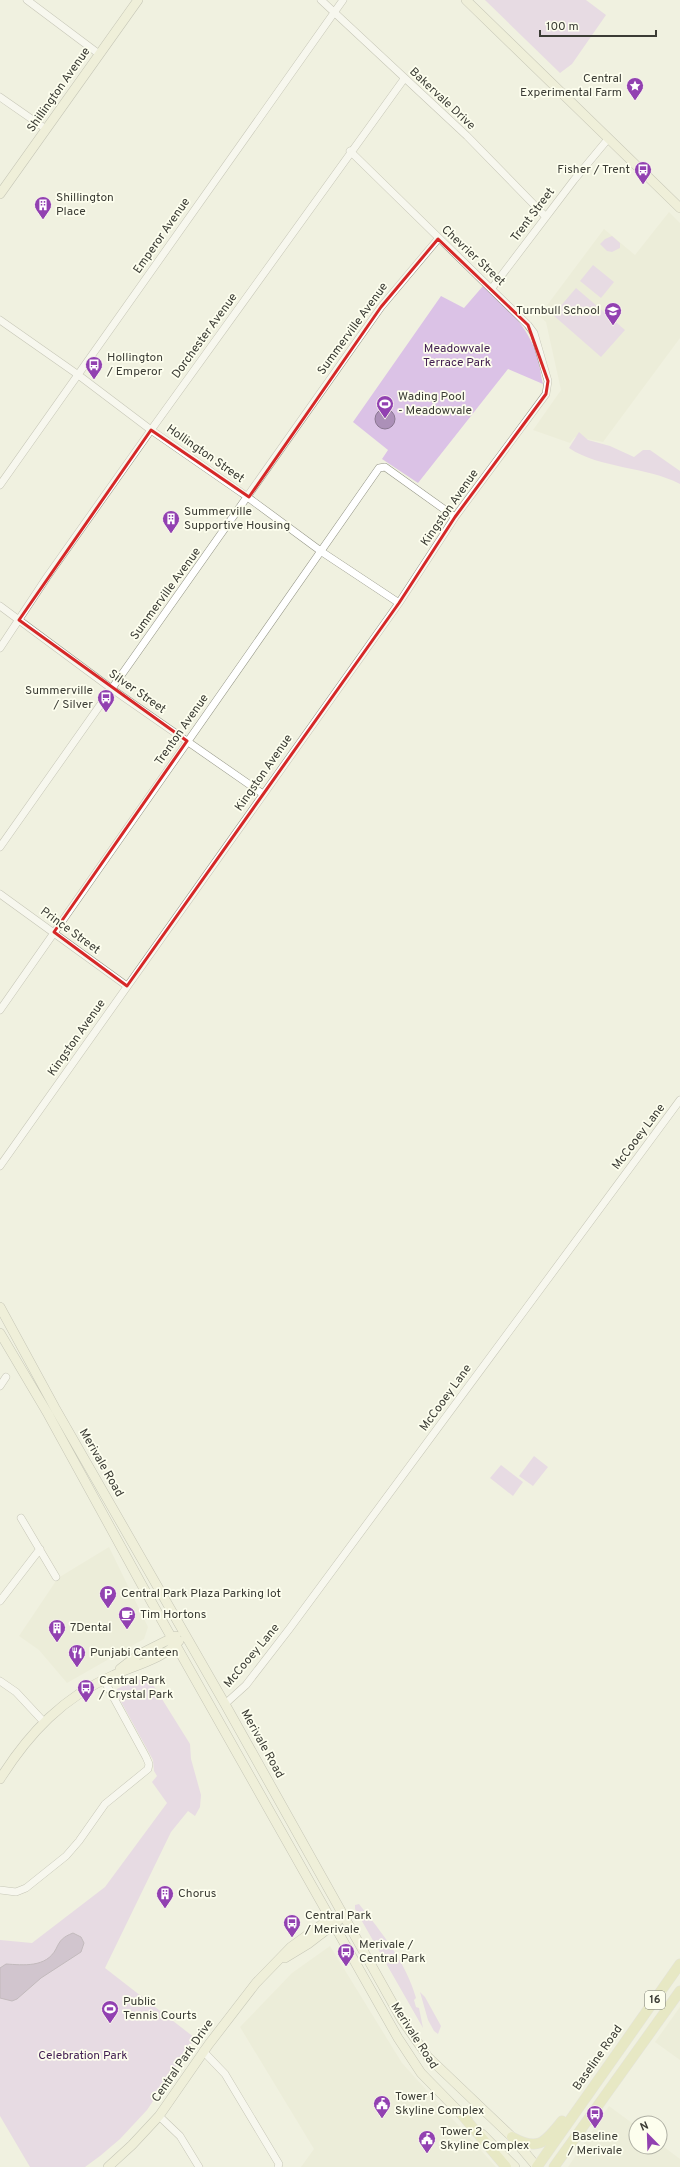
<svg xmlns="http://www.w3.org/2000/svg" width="680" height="2167" viewBox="0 0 680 2167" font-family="Overpass,sans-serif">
  <rect width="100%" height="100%" fill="#f0f1e0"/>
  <path fill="#e7e9d0" d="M669,212L680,223V338L603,442L575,437L570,443L533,430L561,390L546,322L539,316L604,229L635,255Z
    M109,1547L148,1627L144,1639L67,1683L39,1650L19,1636L58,1578Z
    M330,1946L402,2063L496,2167H301L314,2149L240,2027L292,1973Z
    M680,2007V2060L655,2042Z
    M609,2106L636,2126V2147H660V2144L680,2159V2167H568Z"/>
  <path fill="#dbc2e6" d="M485,0H586L606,15L572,64L560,73Z
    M612,236L620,243V248L612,252L607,251L600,244L605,239Z
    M593,265L614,282L601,298L580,281Z
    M483,286C503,302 522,321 533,345C539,356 540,372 543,384L508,369L418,483L382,459L388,450L353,422L441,296L464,308Z
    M576,288L625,330L601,357L553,315Z
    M579,432L588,440L610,446L634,457L643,450H650L680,471V484C646,466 600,469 569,448Z
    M534,1456L548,1467L533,1486L519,1476Z
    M501,1465L523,1482L513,1496L490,1478Z
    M136,1679L152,1683L190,1744L191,1759L201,1795L200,1807L195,1816L188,1811L171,1832L105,1968L195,2038L147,2110L120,2139L100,2156L85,2167H30L0,2116V1940L32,1943L105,1887L167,1803L152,1782L157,1776L154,1771L153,1760L119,1698L117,1689Z
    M359,1904C382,1933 406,1962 416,1998L414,2000L416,2007L419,2008L423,2028L355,1909V1905Z
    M420,1992L425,1997L441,2026L438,2034L434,2031L428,2020Z"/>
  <path fill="#ac90b8" stroke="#8a7791" d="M375 419a10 10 0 1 1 20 0a10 10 0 1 1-20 0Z
    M73,1933L81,1937L84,1943L81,1952L41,1978L17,1999L12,2001L0,1998V1968L6,1964C23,1965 46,1968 56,1949C60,1940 63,1937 73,1933Z"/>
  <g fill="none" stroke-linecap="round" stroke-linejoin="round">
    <defs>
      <path id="street" d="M27,0L99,54
        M321,0L467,136L546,217
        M0,97L46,129
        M492,288L574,180L608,139
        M0,320L77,374L151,430L242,493L322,552L399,603
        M0,485L343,0
        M0,606L112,689L263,794
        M0,648L47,577L151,430L404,79
        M0,847L381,307L438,239
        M0,894L127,986
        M0,1010L379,468L385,467L455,517
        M0,1166L399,603L455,517L546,394L548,381L534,333L528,325L350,151
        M0,1386L6,1377
        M21,1518L56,1577
        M0,1601L40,1549
        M0,1681L16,1692L43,1721
        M225,1704L246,1685L290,1628L680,1100
        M0,1890L16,1892L26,1888L66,1856L79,1841L105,1804L148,1769L149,1764L146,1757L104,1680
        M203,2051L225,2074L279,2164L278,2167
        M159,2116L180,2136L199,2167"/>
      <path id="secondary" d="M466,0L680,208
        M0,194L138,0
        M0,1307L55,1408L225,1704L402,2020L428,2057L512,2137L537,2167
        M0,1333L48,1414L143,1587L398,2038L421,2073L468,2121
        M120,1669L138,1655L176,1636
        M0,1779C29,1733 63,1697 114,1675C133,1666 165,1658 179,1641
        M285,1958L308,1944L338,1921
        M482,2134L515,2167
        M108,2167L132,2145L159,2116L209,2044L256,1983L291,1947L331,1918L336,1916"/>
      <path id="primary" d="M463,2116L506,2167
        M512,2137C539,2152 545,2142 562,2121
        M537,2167L680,1964
        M554,2167L680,1991"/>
    </defs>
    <use href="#street" stroke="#939485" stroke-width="8"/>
    <use href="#secondary" stroke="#939485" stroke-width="10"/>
    <use href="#primary" stroke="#d4d4d3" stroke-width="11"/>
    <use href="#street" stroke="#fff" stroke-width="7"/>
    <use href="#secondary" stroke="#edeed0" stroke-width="9"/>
    <use href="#primary" stroke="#dcdda2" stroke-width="10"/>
  </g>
  <path d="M0 0H680V2167H0ZM438,239L528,325L548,381L546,394L455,517L399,603L127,986L54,932L187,741L19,620L151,430L249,497L381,307Z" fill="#f0f1e0" fill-opacity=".55" fill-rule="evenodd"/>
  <path fill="none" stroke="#d62828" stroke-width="3" stroke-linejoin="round" d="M438,239L528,325L548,381L546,394L455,517L399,603L127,986L54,932L187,741L19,620L151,430L249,497L381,307Z"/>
  <defs>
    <symbol id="sight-pin" viewBox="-11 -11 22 30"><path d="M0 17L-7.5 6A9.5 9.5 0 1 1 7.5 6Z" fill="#9241b1" stroke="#fdfeee"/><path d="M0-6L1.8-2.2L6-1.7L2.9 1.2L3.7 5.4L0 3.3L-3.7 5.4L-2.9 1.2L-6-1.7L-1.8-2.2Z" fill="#fff"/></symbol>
    <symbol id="bus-pin" viewBox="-11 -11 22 30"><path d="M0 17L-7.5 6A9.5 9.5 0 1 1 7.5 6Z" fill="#9241b1" stroke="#fdfeee"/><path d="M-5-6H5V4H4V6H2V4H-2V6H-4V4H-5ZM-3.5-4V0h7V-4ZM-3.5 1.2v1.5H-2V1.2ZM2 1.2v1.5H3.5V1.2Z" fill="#fff"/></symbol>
    <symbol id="building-pin" viewBox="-11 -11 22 30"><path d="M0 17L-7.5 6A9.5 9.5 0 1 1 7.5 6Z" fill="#9241b1" stroke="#fdfeee"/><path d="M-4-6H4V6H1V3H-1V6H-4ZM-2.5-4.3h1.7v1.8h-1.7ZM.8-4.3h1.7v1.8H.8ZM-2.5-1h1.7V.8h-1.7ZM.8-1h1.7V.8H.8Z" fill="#fff"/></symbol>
    <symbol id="school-pin" viewBox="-11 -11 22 30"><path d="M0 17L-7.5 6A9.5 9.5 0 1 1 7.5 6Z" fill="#9241b1" stroke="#fdfeee"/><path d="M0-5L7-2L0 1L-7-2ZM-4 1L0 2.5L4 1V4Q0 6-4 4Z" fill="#fff"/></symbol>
    <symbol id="stadium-pin" viewBox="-11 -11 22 30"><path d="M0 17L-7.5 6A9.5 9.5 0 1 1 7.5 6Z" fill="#9241b1" stroke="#fdfeee"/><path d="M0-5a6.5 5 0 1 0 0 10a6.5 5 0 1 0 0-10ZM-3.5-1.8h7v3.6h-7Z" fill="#fff"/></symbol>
    <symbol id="parking-pin" viewBox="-11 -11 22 30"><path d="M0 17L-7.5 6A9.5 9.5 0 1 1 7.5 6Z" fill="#9241b1" stroke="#fdfeee"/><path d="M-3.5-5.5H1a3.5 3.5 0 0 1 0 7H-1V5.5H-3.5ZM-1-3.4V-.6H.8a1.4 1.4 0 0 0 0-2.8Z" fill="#fff"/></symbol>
    <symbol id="cafe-pin" viewBox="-11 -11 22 30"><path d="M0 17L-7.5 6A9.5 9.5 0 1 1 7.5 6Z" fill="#9241b1" stroke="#fdfeee"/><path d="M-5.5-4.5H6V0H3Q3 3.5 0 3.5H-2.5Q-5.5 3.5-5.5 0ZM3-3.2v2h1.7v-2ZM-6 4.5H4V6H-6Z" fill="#fff"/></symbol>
    <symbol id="restaurant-pin" viewBox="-11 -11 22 30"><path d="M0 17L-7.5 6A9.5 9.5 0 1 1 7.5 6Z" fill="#9241b1" stroke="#fdfeee"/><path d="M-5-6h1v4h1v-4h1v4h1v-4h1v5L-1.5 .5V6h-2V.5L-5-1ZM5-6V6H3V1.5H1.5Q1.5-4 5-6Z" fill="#fff"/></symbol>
    <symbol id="civic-pin" viewBox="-11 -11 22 30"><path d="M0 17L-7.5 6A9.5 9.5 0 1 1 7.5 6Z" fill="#9241b1" stroke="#fdfeee"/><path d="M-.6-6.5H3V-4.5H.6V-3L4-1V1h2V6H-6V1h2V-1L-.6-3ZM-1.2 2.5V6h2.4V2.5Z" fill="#fff"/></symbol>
  </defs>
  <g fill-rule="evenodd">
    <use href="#sight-pin" x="625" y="76" width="20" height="27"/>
    <use href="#bus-pin" x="633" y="160" width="20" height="27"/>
    <use href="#building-pin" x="33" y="195" width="20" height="27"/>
    <use href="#school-pin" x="603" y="301" width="20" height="27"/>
    <use href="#bus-pin" x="84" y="355" width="20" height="27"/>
    <use href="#stadium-pin" x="375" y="394" width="20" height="27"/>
    <use href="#building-pin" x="161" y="509" width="20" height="27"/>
    <use href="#bus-pin" x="96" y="688" width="20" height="27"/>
    <use href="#parking-pin" x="98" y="1584" width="20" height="27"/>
    <use href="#cafe-pin" x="117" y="1605" width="20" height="27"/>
    <use href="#building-pin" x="47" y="1618" width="20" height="27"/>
    <use href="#restaurant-pin" x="67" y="1643" width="20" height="27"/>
    <use href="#bus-pin" x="76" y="1678" width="20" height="27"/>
    <use href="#building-pin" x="155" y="1884" width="20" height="27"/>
    <use href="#bus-pin" x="282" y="1913" width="20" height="27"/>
    <use href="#bus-pin" x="336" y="1942" width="20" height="27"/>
    <use href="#stadium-pin" x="100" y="1999" width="20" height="27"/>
    <use href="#civic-pin" x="372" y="2094" width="20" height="27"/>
    <use href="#bus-pin" x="585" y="2104" width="20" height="27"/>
    <use href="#civic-pin" x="417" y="2129" width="20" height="27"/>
  </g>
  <g text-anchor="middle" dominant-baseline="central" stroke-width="3.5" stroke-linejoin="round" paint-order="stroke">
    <rect fill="#fdfeee" stroke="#75766c" stroke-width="1" x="645" y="1991" width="20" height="18" rx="3"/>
    <g font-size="11" font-weight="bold" fill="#3b3c35">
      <text x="655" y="2000">16</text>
    </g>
    <g font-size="12" fill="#3b3c35" stroke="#fdfeee" text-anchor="start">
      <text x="622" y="79" text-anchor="end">Central<tspan x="622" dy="14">Experimental Farm</tspan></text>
      <text x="630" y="170" text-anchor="end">Fisher / Trent</text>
      <text x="56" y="198">Shillington<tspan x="56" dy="14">Place</tspan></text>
      <text x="600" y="311" text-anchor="end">Turnbull School</text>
      <text x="107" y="358">Hollington<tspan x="107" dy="14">/ Emperor</tspan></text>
      <text x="398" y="397">Wading Pool<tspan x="398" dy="14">- Meadowvale</tspan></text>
      <text x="184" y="512">Summerville<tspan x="184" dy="14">Supportive Housing</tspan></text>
      <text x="93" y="691" text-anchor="end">Summerville<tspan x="93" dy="14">/ Silver</tspan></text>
      <text x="121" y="1594">Central Park Plaza Parking lot</text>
      <text x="140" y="1615">Tim Hortons</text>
      <text x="70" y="1628">7Dental</text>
      <text x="90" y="1653">Punjabi Canteen</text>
      <text x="99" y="1681">Central Park<tspan x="99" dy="14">/ Crystal Park</tspan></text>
      <text x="178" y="1894">Chorus</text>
      <text x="305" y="1916">Central Park<tspan x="305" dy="14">/ Merivale</tspan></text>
      <text x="359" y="1945">Merivale /<tspan x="359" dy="14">Central Park</tspan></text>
      <text x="123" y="2002">Public<tspan x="123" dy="14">Tennis Courts</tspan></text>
      <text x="395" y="2097">Tower 1<tspan x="395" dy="14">Skyline Complex</tspan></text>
      <text x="440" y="2132">Tower 2<tspan x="440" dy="14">Skyline Complex</tspan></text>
      <text x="595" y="2137" text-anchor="middle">Baseline<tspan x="595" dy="14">/ Merivale</tspan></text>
    </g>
    <g font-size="12" fill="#3b3c35" stroke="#fdfeee">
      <text transform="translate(59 90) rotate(-55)">Shillington Avenue</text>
      <text transform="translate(442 99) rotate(43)">Bakervale Drive</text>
      <text transform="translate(533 215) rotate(-53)">Trent Street</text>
      <text transform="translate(162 236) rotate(-55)">Emperor Avenue</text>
      <text transform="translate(473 256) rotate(43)">Chevrier Street</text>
      <text transform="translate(353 329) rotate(-54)">Summerville Avenue</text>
      <text transform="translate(205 336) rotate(-54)">Dorchester Avenue</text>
      <text transform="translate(205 454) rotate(35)">Hollington Street</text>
      <text transform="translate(450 508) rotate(-55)">Kingston Avenue</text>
      <text transform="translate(166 594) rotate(-54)">Summerville Avenue</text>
      <text transform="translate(137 692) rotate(35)">Silver Street</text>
      <text transform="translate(182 730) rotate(-55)">Trenton Avenue</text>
      <text transform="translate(264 773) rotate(-55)">Kingston Avenue</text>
      <text transform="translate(70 931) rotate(36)">Prince Street</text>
      <text transform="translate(77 1038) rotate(-55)">Kingston Avenue</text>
      <text transform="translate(639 1137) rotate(-53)">McCooey Lane</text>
      <text transform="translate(446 1398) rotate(-54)">McCooey Lane</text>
      <text transform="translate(101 1463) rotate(60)">Merivale Road</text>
      <text transform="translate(252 1656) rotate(-50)">McCooey Lane</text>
      <text transform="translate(262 1744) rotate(61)">Merivale Road</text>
      <text transform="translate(414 2036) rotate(57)">Merivale Road</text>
      <text transform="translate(598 2058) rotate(-55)">Baseline Road</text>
      <text transform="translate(183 2061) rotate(-55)">Central Park Drive</text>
    </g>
    <g font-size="12" fill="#442053" stroke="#fdfeee">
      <text x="457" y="349">Meadowvale<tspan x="457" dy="14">Terrace Park</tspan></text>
      <text x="83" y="2056">Celebration Park</text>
    </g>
  </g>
  <g transform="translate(648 2135) rotate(337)"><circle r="19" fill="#fdfeee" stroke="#afb0a4"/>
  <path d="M0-3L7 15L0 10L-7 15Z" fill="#9241b1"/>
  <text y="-6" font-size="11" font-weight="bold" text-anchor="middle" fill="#3b3c35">N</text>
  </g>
  <path d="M540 30v6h116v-6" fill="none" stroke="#3b3c35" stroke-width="2"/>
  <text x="546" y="30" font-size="12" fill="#3b3c35" stroke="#fdfeee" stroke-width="3" paint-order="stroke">100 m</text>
</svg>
